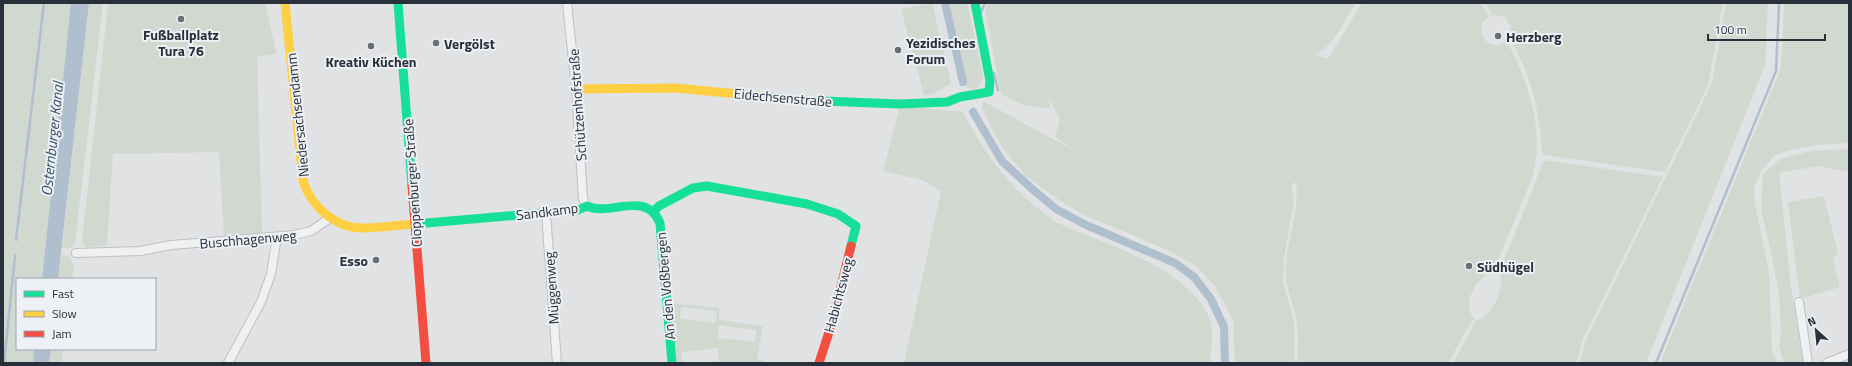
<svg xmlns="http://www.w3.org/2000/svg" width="1852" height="366" viewBox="0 0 1852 366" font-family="'Titillium Web',sans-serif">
  <rect width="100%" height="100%" fill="#e0e2e4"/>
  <path fill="#d1d8d0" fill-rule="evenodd" d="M3,3H71L42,279H17V349H34L33,363H3Z
    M89,3H103L75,243L71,248H62Z
    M108,3H266L267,13L277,54L257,57L262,233L224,237L219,152L113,154L107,245L86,247L82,241Z
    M932,3L951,83L933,94L924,95L901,9Z
    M948,3H967L983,75L981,84L975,89L966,88Z
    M988,3H1356C1345,20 1334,46 1315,55L1328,59L1362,3H1481L1489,16L1493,14L1485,3H1723L1708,85L1583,339L1576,363H1453L1476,321L1472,320L1448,363H1297C1298,348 1299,332 1296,317C1293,302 1286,289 1286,273C1285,242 1300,213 1296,182L1291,185L1294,201L1284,259L1283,282L1294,322L1295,363H1235L1233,320L1215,286L1195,265L1172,252L1080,213L1059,200L1026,176L1000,144L982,108L983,101L1073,150L1055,137L1060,119L1047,95L1051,109L1023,105L1001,94L985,10ZM1494,15L1505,17L1511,27L1509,38L1500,45C1479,47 1473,20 1494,15ZM1509,38C1531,72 1540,113 1542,153L1545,155L1665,172L1663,177L1544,160L1513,239L1498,271L1494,270L1532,178C1545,132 1529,82 1507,42ZM1492,271L1500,273C1505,287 1492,319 1475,320C1460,304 1476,279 1492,271Z
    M1726,3H1768L1765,65L1646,363H1580L1586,340L1712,83Z
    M1784,3H1849V143L1819,145L1794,149L1775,155L1761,171L1754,188L1755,205L1769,271L1772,351L1778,363H1660L1781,68Z
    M900,106L963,112C987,158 1011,190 1053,220C1064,227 1078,231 1089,236C1130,253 1188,274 1208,315C1215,329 1211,348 1210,363H904L941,191L923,180L883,171Z
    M1849,149V172L1818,166L1779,173L1791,287L1803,363H1786L1783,360L1779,346L1781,333L1779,293L1771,252L1761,209L1763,174L1780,159L1810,151Z
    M1824,196L1838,253L1833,260L1840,287L1800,299L1788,202Z
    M61,255L70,257L74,266L72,279H58Z
    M670,303L719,308V320L763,326L757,359L765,361L764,363H701L719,361L718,348L681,352L682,363H676ZM681,307L717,311L715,323L680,319ZM719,325L756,330L755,342L718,338Z
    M51,349H63L62,363H49Z"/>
  <path fill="#b0bfcd" d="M71,3H89L58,279H42Z
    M34,349H51L49,363H33Z"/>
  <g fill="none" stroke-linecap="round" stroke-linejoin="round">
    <path stroke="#b0bfcd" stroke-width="2.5" d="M981,12L985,3
      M994,73L998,90
      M16,240L44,3
      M4,363L15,256
      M1656,363L1776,71L1779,3"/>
    <path stroke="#b0bfcd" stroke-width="8" d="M945,3L963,82
      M973,112L1002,161L1031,188L1056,209L1086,225L1175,263L1194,277L1211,299L1224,327L1225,363"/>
    <defs>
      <path id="street" d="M567,3L576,89L583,199L587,206
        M546,213L557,363
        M76,253L140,251L171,245L295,235L311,231L330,218
        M1799,302L1808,363
        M228,363L261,302L271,274L277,237
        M1827,363L1849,354"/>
    </defs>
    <use href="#street" stroke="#bec0c2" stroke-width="10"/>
    <use href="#street" stroke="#eff0f1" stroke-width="8"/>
    <path stroke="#16e098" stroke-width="9" d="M398,3L412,186
      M769,97L797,100L900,104L947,102L960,97L989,92L990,81L975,3
      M654,211L659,206L693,188L707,186L807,204L838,214L856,226L851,246
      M415,224L578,210L587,206C610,217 646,189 660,223L672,363"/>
    <path stroke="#ffcf43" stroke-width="9" d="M285,3L303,181C311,206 335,228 362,228C379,228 397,225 415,224
      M576,89L676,88L769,97"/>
    <path stroke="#f24e42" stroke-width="9" d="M412,186L426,363
      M819,363L832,323L851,246"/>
  </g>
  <g fill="#686e76" stroke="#edf0f4" stroke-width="1.5">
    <circle cx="181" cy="19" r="4"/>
    <circle cx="1498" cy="36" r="4"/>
    <circle cx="436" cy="43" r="4"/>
    <circle cx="371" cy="46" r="4"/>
    <circle cx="898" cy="50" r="4"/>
    <circle cx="376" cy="260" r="4"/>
    <circle cx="1469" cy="266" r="4"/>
  </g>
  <g text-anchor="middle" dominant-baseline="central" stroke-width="4" stroke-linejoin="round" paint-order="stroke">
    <g font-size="14" font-weight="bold" fill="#28303b" stroke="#edf0f4" text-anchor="start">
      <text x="181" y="34" text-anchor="middle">Fußballplatz<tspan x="181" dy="16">Tura 76</tspan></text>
      <text x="1506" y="36">Herzberg</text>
      <text x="906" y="42">Yezidisches<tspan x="906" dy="16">Forum</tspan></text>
      <text x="444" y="43">Vergölst</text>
      <text x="371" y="61" text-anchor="middle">Kreativ Küchen</text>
      <text x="368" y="260" text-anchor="end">Esso</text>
      <text x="1477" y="266">Südhügel</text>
    </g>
    <g font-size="14" fill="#28303b" stroke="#edf0f4">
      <text transform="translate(783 97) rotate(5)">Eidechsenstraße</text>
      <text transform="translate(577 105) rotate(-94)">Schützenhofstraße</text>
      <text transform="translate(297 115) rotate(-96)">Niedersachsendamm</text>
      <text transform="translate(412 183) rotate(-94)">Cloppenburger Straße</text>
      <text transform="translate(547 211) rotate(-7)">Sandkamp</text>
      <text transform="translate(248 239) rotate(-5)">Buschhagenweg</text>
      <text transform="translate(665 286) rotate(-95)">An den Voßbergen</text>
      <text transform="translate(551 288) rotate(-94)">Müggenweg</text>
      <text transform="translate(838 295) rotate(-75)">Habichtsweg</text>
    </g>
    <g font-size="15" font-style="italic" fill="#37506b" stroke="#edf0f4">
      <text transform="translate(52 139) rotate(-84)">Osternburger Kanal</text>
    </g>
  </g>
  <rect width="1852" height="366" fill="none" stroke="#28303b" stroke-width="8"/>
  <rect x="16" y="278" width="140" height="72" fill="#edf0f4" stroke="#9ea3aa"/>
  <rect x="24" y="291" width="20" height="6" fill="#16e098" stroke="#9ea3aa"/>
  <text x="52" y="298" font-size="12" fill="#28303b">Fast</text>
  <rect x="24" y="311" width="20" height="6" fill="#ffcf43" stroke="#9ea3aa"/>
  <text x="52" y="318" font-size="12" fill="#28303b">Slow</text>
  <rect x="24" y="331" width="20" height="6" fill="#f24e42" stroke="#9ea3aa"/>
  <text x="52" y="338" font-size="12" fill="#28303b">Jam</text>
  <g transform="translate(1816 330) rotate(333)" stroke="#edf0f4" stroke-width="3" paint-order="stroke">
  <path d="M0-3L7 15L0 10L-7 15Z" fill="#28303b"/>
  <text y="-6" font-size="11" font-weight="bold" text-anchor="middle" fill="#28303b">N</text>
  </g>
  <path d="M1708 34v6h117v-6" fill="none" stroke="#28303b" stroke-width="2"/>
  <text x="1714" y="34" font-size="12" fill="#28303b" stroke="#edf0f4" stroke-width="3" paint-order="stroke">100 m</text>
</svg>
